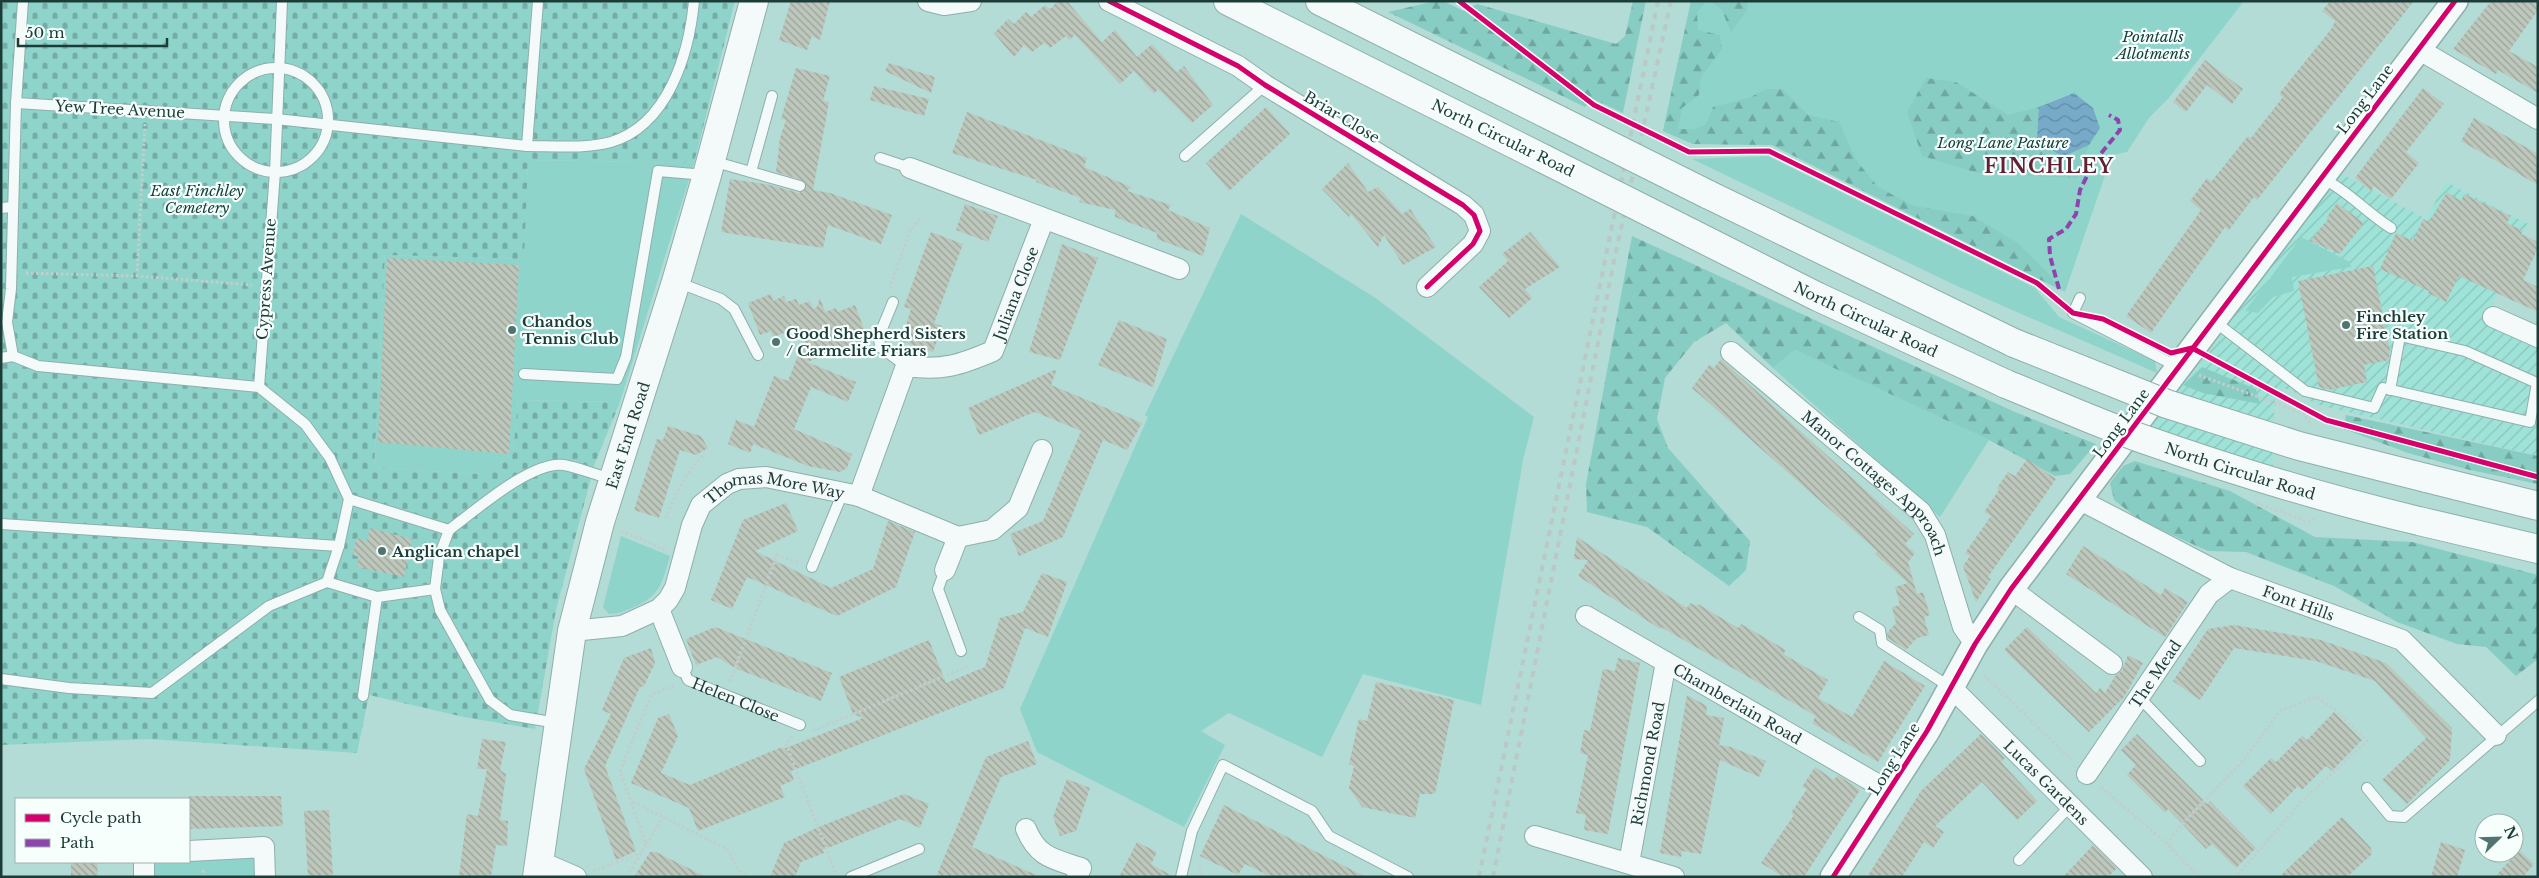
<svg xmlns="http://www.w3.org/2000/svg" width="2539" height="878" viewBox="0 0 2539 878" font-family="'Libre Baskerville',serif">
  <defs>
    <pattern id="industrial-furrows" width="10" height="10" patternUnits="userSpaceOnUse" patternTransform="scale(1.25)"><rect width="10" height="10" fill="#9fe3d8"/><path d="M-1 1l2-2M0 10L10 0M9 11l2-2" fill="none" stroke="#88c4ba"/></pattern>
    <pattern id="forest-firs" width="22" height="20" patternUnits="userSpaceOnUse" patternTransform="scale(1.25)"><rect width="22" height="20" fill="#88cdc3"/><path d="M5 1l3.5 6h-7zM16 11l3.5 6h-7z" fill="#6ea89f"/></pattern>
    <pattern id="cemetery-stones" width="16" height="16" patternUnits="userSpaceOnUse" patternTransform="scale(1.25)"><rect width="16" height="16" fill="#8fd4ca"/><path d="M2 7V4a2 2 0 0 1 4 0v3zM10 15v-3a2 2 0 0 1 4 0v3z" fill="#74ada5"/></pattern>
    <pattern id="water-waves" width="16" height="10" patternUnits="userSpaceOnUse" patternTransform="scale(1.25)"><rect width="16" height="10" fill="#76aac8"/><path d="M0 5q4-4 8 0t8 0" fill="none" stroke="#608ca3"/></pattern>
    <pattern id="building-back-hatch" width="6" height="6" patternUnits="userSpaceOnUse" patternTransform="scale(1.25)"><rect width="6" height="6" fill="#bdc7bc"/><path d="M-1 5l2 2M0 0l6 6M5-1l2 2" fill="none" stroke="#99a39a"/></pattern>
  </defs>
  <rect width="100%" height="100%" fill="#b2dcd5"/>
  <path fill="url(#industrial-furrows)" d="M2329,167L2426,219L2446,182L2528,224L2484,323L2538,348V456L2318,405L2289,389H2275L2272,483L2128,434L2158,396L2190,377L2216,343Z"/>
  <path fill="#8fd4ca" d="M1691,1H2244L2168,99L2149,118L2127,152L2112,155L2065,292L1772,145L1693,144L1663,131Z
    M1768,156L2035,288L2059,317L2155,361L2157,373L1955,285L1692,159Z
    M528,160L694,163L620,402L518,400L513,454L482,474L374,468L385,255L523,259Z
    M1241,214L1374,297L1534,417L1523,460L1481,705L1363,674L1322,757L1229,713L1201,731L1225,745L1184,827L1037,752L1020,709L1148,417L1145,415Z
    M2301,237L2350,262L2351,267L2292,277L2294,291L2273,297L2258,313L2245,311Z
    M1795,350L1989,440L1940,517L1773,368Z
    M621,536L670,556C662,583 661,596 632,608C624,611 618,614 609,614L603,607Z
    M264,847L266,877H144V862H189V851Z"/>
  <path fill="url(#forest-firs)" d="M1436,1H1443L1464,11L1477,4L1616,44L1625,36L1633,1H1646L1623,113L1593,99L1585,107L1388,12Z
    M1691,1H1707L1697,12L1698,30L1720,35L1722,49L1701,77L1699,95L1682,108L1678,129H1694L1706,124L1713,107L1751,97L1766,89H1782L1808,115L1839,122L1856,160L1878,187L1914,206L1973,216L2018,243L2051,276L2059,289L1772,145L1693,144L1663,131Z
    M1710,1H1748L1747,10L1731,33L1722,10Z
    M1926,78L1956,82L2008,115L2039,107L2037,139L2062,157L2089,145L2078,178L1978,173L1922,156L1907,112Z
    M1632,236L2015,412L2096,444L2070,474L2055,476L1989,440L1795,350L1773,368L1726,323L1694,342L1665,378L1657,419L1668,448L1750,541L1746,570L1729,586L1647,527L1587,512L1586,484Z
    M2202,367L2256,389L2260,404L2203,393L2183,385Z
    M2346,415L2538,456V484L2470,470L2408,453L2344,429Z
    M2135,461L2230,491L2315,537L2412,542L2538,575V659L2516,676L2486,647L2457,644L2397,622L2334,586L2246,552L2208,551L2141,521L2114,500L2110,483L2123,466Z"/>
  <path fill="url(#cemetery-stones)" d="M1,1H735L694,163L528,160L524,259L385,255L374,468L482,474L513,454L518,400L620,402L595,463L556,610L535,729L464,717L369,695L357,753L149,739L1,745Z"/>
  <path fill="url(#water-waves)" d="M2074,93L2093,108L2100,128L2089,145L2062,157L2037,139L2039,107Z"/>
  <path fill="url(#building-back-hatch)" d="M791,1H830L820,40L812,36L807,50L779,40Z
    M1058,1H1067L1102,42L1115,30L1137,57L1152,44L1177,72L1184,66L1213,105L1192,123L1158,89L1154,94L1134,71L1120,84L1075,35L1069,40L1066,36L1050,48L1044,43L1032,52L1024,45L1014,57L994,33L1008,19L1014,24L1026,12L1031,17L1045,5L1050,9Z
    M2330,1H2414L2257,200L2254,197L2229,230L2225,227L2151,333L2126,316L2201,210L2190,201L2207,178L2211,182L2248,136L2251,138L2283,97L2279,94L2332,28L2335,21L2322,11Z
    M2491,1H2538V10L2509,51L2538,67V93L2498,70L2496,74L2453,49Z
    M2205,60L2243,89L2232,104L2207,85L2186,112L2173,102Z
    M889,63L935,77L931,93L885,71Z
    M796,68L830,76L823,101L829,102L813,190L830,193L892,215L881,244L828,225L823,248L721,232L730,179L770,185L799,193L806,188V184L802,180L776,172L780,138L786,120L781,119Z
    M874,86L929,99L924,116L870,100Z
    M2423,88L2444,104L2406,152L2419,163L2391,199L2374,186L2371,191L2355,178Z
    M1266,107L1290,134L1229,191L1206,163Z
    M967,112L1087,158L1084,167L1131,187L1127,191L1171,205L1168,210L1210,228L1203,256L1157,239V233L1115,217V210L1079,202L1081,198L1036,182L1037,180L952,153Z
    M2474,118L2538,154V185L2461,141Z
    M1348,163L1368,192L1378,187L1402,214L1410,209L1436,247L1403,265L1384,235L1378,247L1351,214L1349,217L1322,189Z
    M2447,192L2461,201L2464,194L2511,216L2507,223L2523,231L2521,234L2538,242V248L2523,280L2538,287V312L2459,276L2446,302L2428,293L2429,291L2380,269L2396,233L2413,241L2423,219L2429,222Z
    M2337,203L2364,223L2340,254L2310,241L2328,219L2327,217Z
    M965,204L998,216L988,242L956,230Z
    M931,232L963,244L934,323L942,326L933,352L901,341L911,309L904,307Z
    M1530,232L1560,267L1525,289L1532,298L1509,318L1479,287L1508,261L1502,254Z
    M1062,244L1098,258L1060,360L1029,352Z
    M387,258L519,265L509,454L378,442Z
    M2373,266L2390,351L2389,360L2364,365L2367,382L2329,390L2319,387L2298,281Z
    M771,294L773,301L784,296L786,302L796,299L799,305L810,301L813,309L817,307L820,298L825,312L836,308L838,312L855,305L868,339L807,362L856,382L848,402L811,387L794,429L852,454L847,468L840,472L808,466L753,444L750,453L728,444L736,420L754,427L774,376L788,381L808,329L786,338L784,333L773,337L771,331L760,335L748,303Z
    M1119,320L1167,339L1153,387L1098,365Z
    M1721,359L1914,534L1905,544L1915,553L1908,562L1917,594L1923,592L1930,615L1924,617L1929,635L1917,638L1906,650L1888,638L1887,633L1896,623L1892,607L1900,605L1895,587L1908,583L1875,554L1877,551L1692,388L1709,365L1714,368Z
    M1057,369L1051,385L1142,423L1127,450L1103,440L1063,537L1019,556L1010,534L1043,521L1081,431L1035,412L979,435L968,408Z
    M668,426L701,436L708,448L696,455L680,450L659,518L634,510L657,439L663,440Z
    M2027,459L2056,479L1988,577L1991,579L1976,602L1963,566L1970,556L1965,553L1991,516L1984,512L1999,490L1997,488L2008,472L2015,476Z
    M786,503L798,531L755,551L831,588L873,569L888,521L915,532L896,587L837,616L747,577L732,609L711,600L743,520Z
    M370,528L412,539L404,577L357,567L359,557L353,555L356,538L367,541Z
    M1577,537L1687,608L1690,603L1696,606L1698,604L1738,628L1741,624L1786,650L1783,654L1828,680L1818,698L1852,717L1884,661L1925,686L1878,762L1812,723L1816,716L1661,627L1660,629L1578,576L1588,560L1574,559Z
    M2083,546L2161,595L2165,588L2188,602L2165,637L2066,574Z
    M1042,573L1067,582L1048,637L1025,628L1004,688L791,771L794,780L780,786L785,797L698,831L689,808L631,783L658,718L669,714L678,736L661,773L690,785L782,747L783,749L863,718L853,714L839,677L929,640L946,683L985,667L1000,618L1023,612Z
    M2234,625L2321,640L2386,663L2452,728L2450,760L2407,804L2382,780L2426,738L2375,681L2316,661L2234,648L2200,700L2173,681L2208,629Z
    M715,627L832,673L821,701L737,669L717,657L696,665L686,639Z
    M2027,627L2096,693L2100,688L2105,693L2115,676L2122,671L2128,655L2143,663L2124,697L2089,732L2004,650Z
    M651,648L655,663L644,686L640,687L605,766L636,851L616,860L584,769L611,714L602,710L624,658Z
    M1618,658L1640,663L1608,834L1584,830L1586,815L1576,813L1588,755L1580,753L1584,730L1590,731L1603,669L1615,671Z
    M1376,682L1454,700L1435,794H1420L1415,818L1362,807L1349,788L1354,766L1349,764L1359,719L1367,721Z
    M1687,695L1707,706L1706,715L1724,718L1719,745L1731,747L1766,761L1759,777L1720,760L1701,854L1682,851L1681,857L1660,853Z
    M2334,712L2362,740L2332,771L2326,766L2302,790L2298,786L2271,814L2243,786L2271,758L2276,762L2302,736L2307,740Z
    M1981,734L2005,758L2001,762L2037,801L2017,820L1982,782L1935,826L1944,832L1933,848L1924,842L1902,877H1867L1921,791Z
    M2137,734L2207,804L2210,801L2256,848L2236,868L2212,844L2206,849L2168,809L2165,813L2127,775L2136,765L2121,750Z
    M482,739L506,742L500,770L506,774L500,820L508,821L507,846L496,845L491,877H459L467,814L478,816L487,769H477Z
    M1028,741L1037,764L1001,777L972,847L1041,877H936L986,757Z
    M1815,767L1834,780L1838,775L1860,790L1804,877H1783L1761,863L1794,815L1791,813L1807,789L1802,787Z
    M1067,779L1090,788L1076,831L1060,836L1053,817Z
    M904,794L929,804L920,828L900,819L823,850L824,853L801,862L795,877H770L784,843L821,826Z
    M189,796H281L283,826L189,829Z
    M1224,805L1366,877H1271L1245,864L1238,875L1200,856Z
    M329,810L333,877H308L304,811Z
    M2342,817L2371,848L2372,854L2347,877H2279Z
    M1137,842L1157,852L1151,864L1174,877H1119Z
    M2441,842L2465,850L2457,877H2431Z
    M2093,845L2117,868L2108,877H2063Z
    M2519,850L2534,864L2523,877H2495Z
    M650,852H656L706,877H634Z
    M71,862H97L98,877H71Z"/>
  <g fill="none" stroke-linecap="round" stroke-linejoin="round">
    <defs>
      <g id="service">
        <path d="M23,1L16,103L11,289L7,322L13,356L38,366L259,387L305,424L330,458L349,499L449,530L439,557L435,589"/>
        <circle cx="276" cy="120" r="52"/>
        <path d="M16,103L276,119L527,146C553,146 585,149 611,142C668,125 689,54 694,1"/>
        <path d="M527,146L538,1"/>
        <path d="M1185,156L1265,85"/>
        <path d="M880,158L910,168"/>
        <path d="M712,161L800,186"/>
        <path d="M751,172L772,96"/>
        <path d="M2322,178C2347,190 2367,213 2391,228"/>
        <path d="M1,208L13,207"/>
        <path d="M677,282L721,299L734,309L758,355"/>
        <path d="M2080,298L2073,313L2178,367"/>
        <path d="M893,302L879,336L880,347L906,366"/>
        <path d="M2214,321L2305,391L2374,408L2383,388L2530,422L2537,383L2465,351L2400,336L2390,390"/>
        <path d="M1,358L13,356"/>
        <path d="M524,374L617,379L626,357L658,171L706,175"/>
        <path d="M259,387L275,172L282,1"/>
        <path d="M349,499L339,546L327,582L377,597L435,589L440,610L490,700L510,715L557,723"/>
        <path d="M1,524L339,546"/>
        <path d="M449,530C475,511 532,460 564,465C580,468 596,475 612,479"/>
        <path d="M812,567L843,492"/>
        <path d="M945,570L938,589L961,651"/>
        <path d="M1859,617L1880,630L1882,643L1950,687"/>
        <path id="s1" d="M682,667L688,680L800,725"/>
        <path d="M1,679L69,688L152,693L269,606L327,582"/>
        <path d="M363,696L377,597"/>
        <path d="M2139,697L2200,761"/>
        <path d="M2367,788L2390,816L2404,817L2538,701"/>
        <path d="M2019,860L2070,806"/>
        <path d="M851,877L919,849"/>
        <path d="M1181,877L1192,831L1223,765L1312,811L1329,836L1408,877"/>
      </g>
      <g id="minor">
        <path d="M928,1L944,5L971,1"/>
        <path d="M1109,1L1238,66L1265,85L1463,205L1474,215L1480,231L1473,244L1427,287"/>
        <path d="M2418,49L2538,119"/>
        <path d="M910,168L1179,269"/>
        <path d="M2493,317L2538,337"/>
        <path id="s2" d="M1731,352L1921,512L1935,535L1963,627L1975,644"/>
        <path id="s3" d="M859,496L906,366C943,371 960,365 993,351L1044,219"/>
        <path id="s4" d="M2080,500L2230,578L2402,640L2496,735"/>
        <path d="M958,537L992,530L1018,508L1042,450"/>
        <path d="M945,570L958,537"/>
        <path d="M2011,589L2112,664"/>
        <path d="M659,609L682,667"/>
        <path id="s5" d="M1586,616L1889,791"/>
        <path id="s6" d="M572,631L622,626L659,609L668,600L675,588L692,525L701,505L727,484L739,479L766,477L859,496L958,537"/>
        <path id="s7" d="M1951,687L2142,877"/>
        <path id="s8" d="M2087,774L2209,594L2230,578"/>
        <path d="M1026,829C1038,858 1054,859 1081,868L1077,877"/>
        <path d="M1535,836L1674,877"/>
        <path d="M189,851L264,847L265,877"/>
        <path d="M539,861L576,877"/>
        <path d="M144,862V877"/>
        <path id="s9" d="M1629,863L1666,662"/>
      </g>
      <path id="tertiary" d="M1833,877L1927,731L1975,644L2011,589L2455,1"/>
      <g id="primary">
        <path id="s10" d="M537,877L572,631L600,522L676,282L707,175L754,1"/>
      </g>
      <g id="trunk">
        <path d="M1228,1L1544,159"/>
        <path d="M1320,1L1559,120"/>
        <path d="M1707,194L2014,343"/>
        <path id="s11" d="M1691,233L1818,297L2006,384"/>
        <path d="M2426,478L2538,506"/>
        <path d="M2419,521L2538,549"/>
      </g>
    </defs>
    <use href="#service" stroke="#8eafab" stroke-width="12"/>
    <use href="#minor" stroke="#8eafab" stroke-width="22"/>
    <use href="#tertiary" stroke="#8eafab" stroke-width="28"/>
    <use href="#primary" stroke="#8eafab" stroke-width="30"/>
    <use href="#trunk" stroke="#8eafab" stroke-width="30"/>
    <path stroke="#c1cecc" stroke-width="3" stroke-dasharray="2.5 2.5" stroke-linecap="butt" d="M603,1L609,2
      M26,273L137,276L252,285
      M137,276L145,124
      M891,289V284L911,229L921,217
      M2199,375L2304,414L2312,426
      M2256,503L2309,522L2316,517
      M666,518C675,496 687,470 705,454
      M621,531L666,550
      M1984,675L2073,761
      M730,682L777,555L799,563
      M813,731L966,667L965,664
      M792,736L786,744L836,874
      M2101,787L2167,844L2199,877
      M633,802L727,849L739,871L750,877
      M647,844L663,817
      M2167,844L2182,824L2242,762L2280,711L2316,697L2337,711L2367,741L2300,803L2236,877
      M1200,868L1202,877
      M203,870L204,877
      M593,871L641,853
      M627,877L646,844L620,771L651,695L676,685
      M1260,877L1263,872"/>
    <use href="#service" stroke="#f3faf9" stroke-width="10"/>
    <use href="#minor" stroke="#f3faf9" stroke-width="20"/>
    <use href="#tertiary" stroke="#f3faf9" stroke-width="25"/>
    <use href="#primary" stroke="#f3faf9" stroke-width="28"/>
    <use href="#trunk" stroke="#f3faf9" stroke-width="28"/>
    <path stroke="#bbc8c6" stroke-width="4" stroke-dasharray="6 6" stroke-linecap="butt" d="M1479,877L1658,1
      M1493,877L1615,256L1671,1"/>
    <defs>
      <g id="trunk-bridge">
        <path d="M1559,120L1707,194"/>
        <path d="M1544,159L1691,233"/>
        <path d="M2014,343L2167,404L2299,446L2426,478"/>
        <path id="s12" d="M2006,384C2051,402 2097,423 2143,439C2234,471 2326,499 2419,521"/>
      </g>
    </defs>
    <use href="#trunk-bridge" stroke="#8eafab" stroke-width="30" stroke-linecap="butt"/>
    <use href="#trunk-bridge" stroke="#f3faf9" stroke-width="28"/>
    <path stroke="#8e44ad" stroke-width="4" stroke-dasharray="8 4" stroke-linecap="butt" d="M2059,289L2050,256L2049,239L2066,229L2076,214L2080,190L2094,162L2120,130L2118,120L2109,115"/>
    <defs>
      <path id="cycleway" d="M1109,1L1238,66L1265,85L1463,205L1474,215L1480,231L1473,244L1427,287
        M1459,1L1594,105L1689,152L1769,151L2037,283L2073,313L2103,319L2171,353L2192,348L2326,420L2538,477
        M1833,877L1927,731L1975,644L2011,589L2455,1"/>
    </defs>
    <use href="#cycleway" stroke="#f7fffd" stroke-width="8"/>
    <use href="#cycleway" stroke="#d6006c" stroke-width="5"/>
  </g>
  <g fill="#50746f" stroke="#f7fffd" stroke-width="2">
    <circle cx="2346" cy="325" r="5"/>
    <circle cx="512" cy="330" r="5"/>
    <circle cx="776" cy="342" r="5"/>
    <circle cx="382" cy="551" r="5"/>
  </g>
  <g text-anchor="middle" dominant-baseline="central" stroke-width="4.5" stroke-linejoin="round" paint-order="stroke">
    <g font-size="15" font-style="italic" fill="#16413c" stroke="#f7fffd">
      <text x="2153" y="36">Pointalls<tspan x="2153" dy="17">Allotments</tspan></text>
      <text x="2003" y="142">Long Lane Pasture</text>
      <text x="197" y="190">East Finchley<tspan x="197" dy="17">Cemetery</tspan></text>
    </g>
    <g font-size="15" fill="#1c3c38" stroke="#f7fffd">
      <text transform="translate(2365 99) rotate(-53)">Long Lane</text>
      <text transform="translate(120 109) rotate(3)">Yew Tree Avenue</text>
      <text transform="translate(1342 117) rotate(31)">Briar Close</text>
      <text transform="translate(1503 138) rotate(26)">North Circular Road</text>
      <text transform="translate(266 279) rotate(-86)">Cypress Avenue</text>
      <text stroke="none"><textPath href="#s3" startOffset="290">Juliana Close</textPath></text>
      <text stroke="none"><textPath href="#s11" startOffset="195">North Circular Road</textPath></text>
      <text transform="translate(2121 423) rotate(-53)">Long Lane</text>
      <text stroke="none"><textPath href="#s10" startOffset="452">East End Road</textPath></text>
      <text stroke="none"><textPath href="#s12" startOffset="250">North Circular Road</textPath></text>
      <text stroke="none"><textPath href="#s2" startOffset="196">Manor Cottages Approach</textPath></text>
      <text stroke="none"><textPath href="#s6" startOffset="285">Thomas More Way</textPath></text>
      <text stroke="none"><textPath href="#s4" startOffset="242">Font Hills</textPath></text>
      <text stroke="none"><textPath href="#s8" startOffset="121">The Mead</textPath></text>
      <text stroke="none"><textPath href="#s1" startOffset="66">Helen Close</textPath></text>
      <text stroke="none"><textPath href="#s5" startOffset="175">Chamberlain Road</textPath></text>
      <text transform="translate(1894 759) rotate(-58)">Long Lane</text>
      <text stroke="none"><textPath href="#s9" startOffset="101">Richmond Road</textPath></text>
      <text stroke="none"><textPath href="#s7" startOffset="135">Lucas Gardens</textPath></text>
    </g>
    <g font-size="15" font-weight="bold" fill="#1c3c38" stroke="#f7fffd" text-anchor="start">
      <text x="2356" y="316">Finchley<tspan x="2356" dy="17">Fire Station</tspan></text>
      <text x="522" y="321">Chandos<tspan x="522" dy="17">Tennis Club</tspan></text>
      <text x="786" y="333">Good Shepherd Sisters<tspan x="786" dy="17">/ Carmelite Friars</tspan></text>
      <text x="392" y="551">Anglican chapel</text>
    </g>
    <g font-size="20" font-weight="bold" letter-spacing="1" fill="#631f34" stroke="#f7fffd">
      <text x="2049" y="166">FINCHLEY</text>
    </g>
  </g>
  <rect width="2539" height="878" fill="none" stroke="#1c3c38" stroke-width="5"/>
  <rect x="15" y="798" width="175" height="65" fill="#f7fffd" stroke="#9fb1ae"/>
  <rect x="25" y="814" width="25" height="8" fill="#d6006c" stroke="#9fb1ae"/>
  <text x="60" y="823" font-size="15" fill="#1c3c38">Cycle path</text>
  <rect x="25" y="839" width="25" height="8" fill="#8e44ad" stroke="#9fb1ae"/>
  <text x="60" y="848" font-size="15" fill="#1c3c38">Path</text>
  <g transform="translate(2499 838) rotate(67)"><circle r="24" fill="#f7fffd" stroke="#9fb1ae"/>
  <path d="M0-4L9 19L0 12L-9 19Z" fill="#50746f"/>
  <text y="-8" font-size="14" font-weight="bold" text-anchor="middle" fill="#1c3c38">N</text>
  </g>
  <path d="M18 38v8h149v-8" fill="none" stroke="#1c3c38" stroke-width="2.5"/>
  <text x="25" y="38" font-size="15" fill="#1c3c38" stroke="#f7fffd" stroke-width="4" paint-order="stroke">50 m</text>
</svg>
